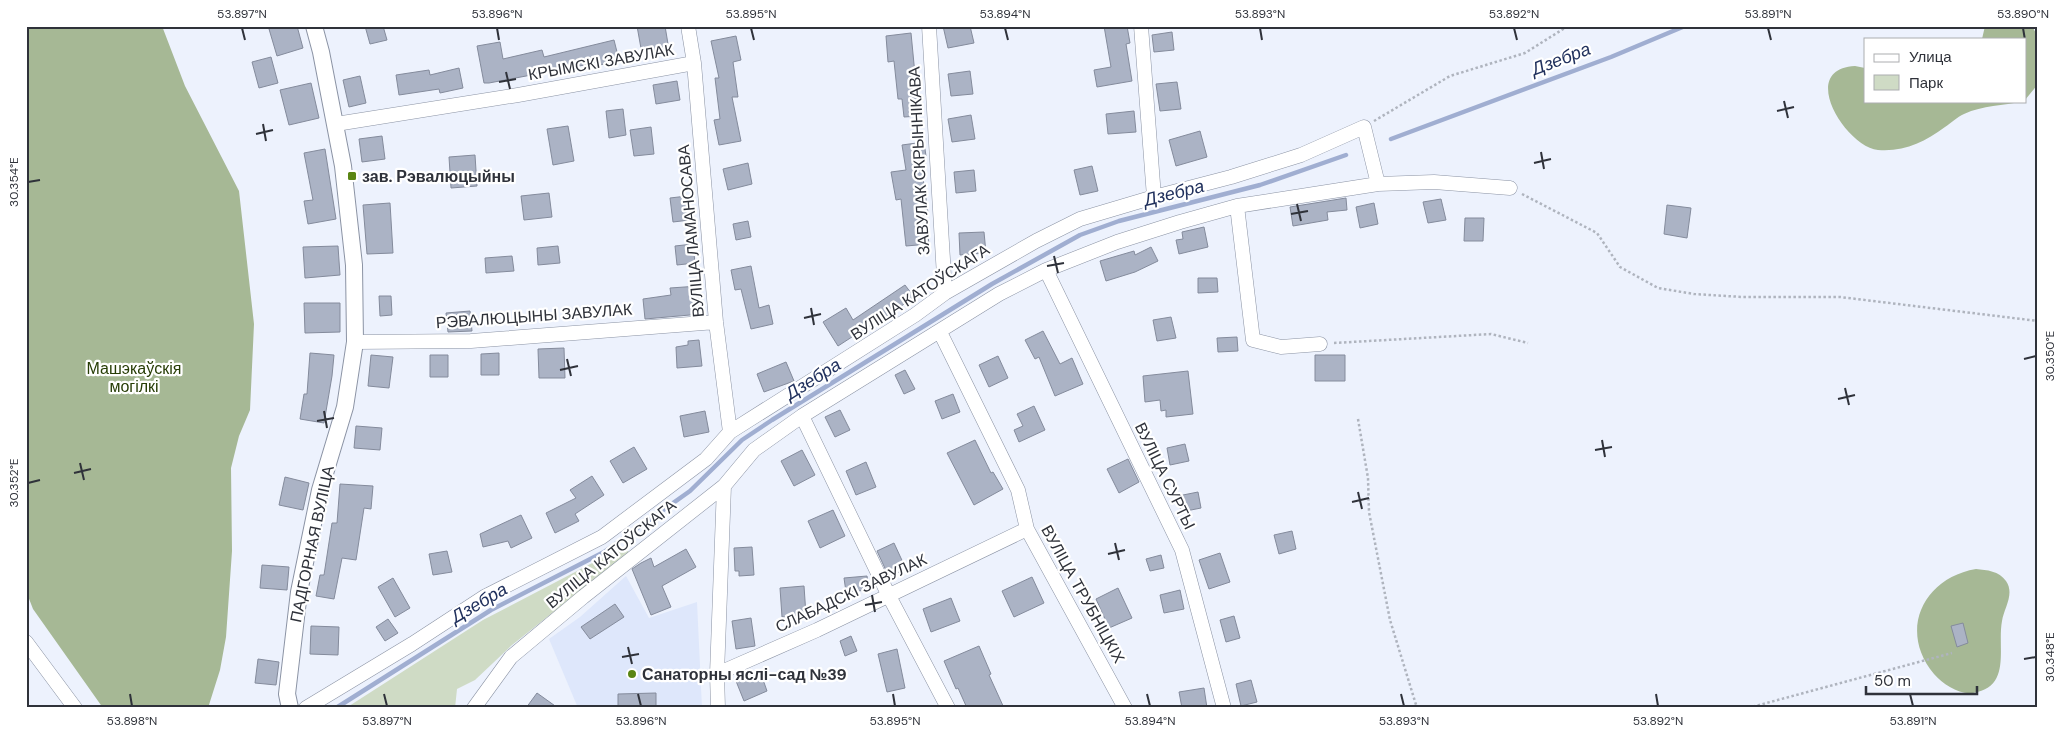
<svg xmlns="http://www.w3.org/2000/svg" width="2064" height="734" viewBox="0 0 2064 734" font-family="'DM Sans',sans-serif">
  <rect width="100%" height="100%" fill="#edf2fd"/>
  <path fill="#dee7fb" d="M626,576L649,618L697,602L702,708H578L549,639L580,617Z"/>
  <path fill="#cfdbc5" d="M623,547L629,552L512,645L475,680L457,689L455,708H346L483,620Z"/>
  <path fill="#a6b895" d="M26,26H162L185,86L239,191L254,324L250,410L239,436L231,468L232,551L226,637L220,670L208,708H103L33,609L26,591Z
    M1985,26H2032L2038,37V84L2025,100V39H1982Z
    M1855,66L1865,68V101H2023C2003,106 1983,105 1964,114C1957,117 1951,123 1945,127C1924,142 1905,152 1878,150C1846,147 1797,69 1855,66Z
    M1976,569C1987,570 1999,571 2006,581C2015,594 2004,608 2002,621C1997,648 2012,687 1973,693C1959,695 1943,684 1934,674C1898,631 1923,578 1976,569Z"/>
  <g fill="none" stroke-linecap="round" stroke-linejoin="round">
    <path stroke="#a0aed1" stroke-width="4.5" d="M1391,139L1611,57L1685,26
      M336,708L491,610L604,552L690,491L742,440L772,420L992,284L1080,235L1119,221L1260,185L1346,155"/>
  </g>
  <path fill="#abb3c5" stroke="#848b9c" d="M277,26H297L303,48L277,56L269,29Z
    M365,26H383L387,40L370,44Z
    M637,26H665L669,50L642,54Z
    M943,26H970L974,43L948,48Z
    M1104,26H1127L1130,43L1126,44L1132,81L1097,87L1094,70L1111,67Z
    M1172,32L1174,50L1154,52L1152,35Z
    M911,33L919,116L904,117L902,99H898L894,61L888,62L886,36Z
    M736,36L741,60L733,62L738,97H732L741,141L719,145L714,120L720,119L715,78H719L711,41Z
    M614,40L619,60L596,66L595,63L489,83H484L477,46L500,42L503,59L542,50L544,57Z
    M271,57L278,83L259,88L252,62Z
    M459,68L463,88L440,93L439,89L399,95L396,75L429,70L430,75Z
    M970,71L973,94L951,96L948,74Z
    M360,76L366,103L349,107L343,80Z
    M677,81L680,100L656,104L653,85Z
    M1177,82L1181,109L1160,111L1156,84Z
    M311,83L319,118L289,125L280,90Z
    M623,109L626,135L609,138L606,111Z
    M1134,111L1136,132L1108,134L1106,114Z
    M971,115L975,139L952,142L948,119Z
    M568,126L574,161L553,165L547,129Z
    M651,127L654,154L634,156L630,130Z
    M1200,131L1207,157L1176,166L1169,140Z
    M382,136L385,159L362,162L359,139Z
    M924,142L926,156L920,157L928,213L925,214L929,244L906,246L901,199L896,200L891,172L906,170L902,145Z
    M325,149L336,219L308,224L304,201L313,200L304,153Z
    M475,155L477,186L451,188L449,157Z
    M748,163L752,184L728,190L723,169Z
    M1092,166L1098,191L1080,195L1074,170Z
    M974,170L976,191L956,193L954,172Z
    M549,193L552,217L524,220L521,196Z
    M687,196L690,220L673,222L670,198Z
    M1346,198L1347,210L1327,212L1328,220L1293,226L1290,207Z
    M1441,199L1446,220L1428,223L1423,202Z
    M390,203L393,253L367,254L363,205Z
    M1374,203L1378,224L1360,228L1356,207Z
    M1667,205L1691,208L1687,238L1664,234Z
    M1465,218H1484L1483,241H1464Z
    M748,221L751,237L736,240L733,224Z
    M1204,227L1208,247L1179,254L1176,240L1183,239L1182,232Z
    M984,232L986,253L960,255L959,233Z
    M693,244L695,263L677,265L675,246Z
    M338,246L340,275L305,278L303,247Z
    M558,246L560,263L538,265L537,248Z
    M1151,247L1158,261L1135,272L1106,281L1100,261L1134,251L1135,255Z
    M512,256L514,271L486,273L485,258Z
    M751,266L759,308L769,305L773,324L751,329L741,289L735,290L731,270Z
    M1198,278H1217L1218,292L1198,293Z
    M905,285L914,297L873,326L872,324L838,346L823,322L846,308L853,320Z
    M699,286L701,314L645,319L643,299L671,295L670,288Z
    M379,296H391L392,315L380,316Z
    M304,303H340V332L305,333Z
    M470,311L472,331L448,332L446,313Z
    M1171,317L1176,338L1157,341L1153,320Z
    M1043,331L1060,364L1072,358L1083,384L1055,396L1039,357L1035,359L1025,340Z
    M1237,337L1238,351L1218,352L1217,338Z
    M699,340L702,366L677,368L676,347L688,345V341Z
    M564,348L565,378H539L538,349Z
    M310,353L334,355L332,376L324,423L300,419L304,394H307Z
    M499,353V375H481V354Z
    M371,355L393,357L389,388L368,386Z
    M430,355H448V377H430Z
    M1315,355H1345V381H1315Z
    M998,356L1008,378L989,387L979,365Z
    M786,362L794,381L764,392L757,374Z
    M905,370L915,389L904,394L895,375Z
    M1188,371L1193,414L1166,417V410L1161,411L1160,400L1145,402L1143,376Z
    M953,394L960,412L942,419L935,401Z
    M1034,406L1045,430L1019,442L1014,430L1023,426L1017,414Z
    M840,410L850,430L835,437L825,417Z
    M705,411L709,432L684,437L680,416Z
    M356,426L382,428L380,450L354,448Z
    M975,440L991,473L993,472L1003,489L974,505L947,453Z
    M1185,444L1189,461L1170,465L1167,448Z
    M634,447L647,469L623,483L610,461Z
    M802,450L815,475L794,486L781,461Z
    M1128,459L1139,482L1119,493L1107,469Z
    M866,462L876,487L856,495L846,471Z
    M592,476L604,495L575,514L579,521L555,533L546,513L576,498L570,490Z
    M285,477L309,483L303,510L279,505Z
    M340,484L373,486L371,509L364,508L356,560L342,558L334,599L316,596L320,575H324L332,523H337Z
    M1198,492L1201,508L1181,512L1178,496Z
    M833,510L845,536L820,548L808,521Z
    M521,515L532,538L511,548L508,541L483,547L480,534Z
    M1292,531L1296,549L1279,554L1274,535Z
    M894,543L906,569L889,577L877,551Z
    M752,547L754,575L739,576V571H735L734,548Z
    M686,549L696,567L662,586L671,607L651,615L632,569L641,563L651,558L654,567Z
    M447,551L452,572L433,575L429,554Z
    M1220,553L1230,582L1209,589L1199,560Z
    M1161,555L1164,568L1150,571L1146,559Z
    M262,565L289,567L287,590L260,588Z
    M867,576L869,590L846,592L844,578Z
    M1032,577L1044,603L1014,617L1002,591Z
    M393,578L410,608L395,617L378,587Z
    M804,586L806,615L782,617L780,588Z
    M1118,588L1132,618L1109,628L1096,599Z
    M1180,590L1184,609L1164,613L1160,595Z
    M951,598L960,621L931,632L923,609Z
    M615,604L624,617L590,639L581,627Z
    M1234,616L1240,638L1226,642L1220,620Z
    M751,618L755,646L736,649L732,621Z
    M388,619L398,633L385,641L376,627Z
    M1963,623L1968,643L1957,647L1951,626Z
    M311,626L339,627L338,655L310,654Z
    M851,636L857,651L845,656L840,641Z
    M979,646L991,674L989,675L1004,708H967L958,688L956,689L944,661Z
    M897,649L905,688L887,692L878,654Z
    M258,659L279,662L276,685L255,683Z
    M760,671L767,691L744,701L736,681Z
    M1251,680L1257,702L1241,706L1236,684Z
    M1204,688L1207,708H1182L1179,692Z
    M537,693L558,708H526Z
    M656,693V708H618V694Z"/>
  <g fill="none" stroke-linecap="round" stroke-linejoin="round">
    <defs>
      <path id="minor" d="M688,26L694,63L716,322L730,432
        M929,26L945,293
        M1141,26L1154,197
        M336,124L518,95L694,63
        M1237,206L1253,340L1281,347L1320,344
        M1046,270L1182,550L1224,708
        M940,332L1018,490L1027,529L1125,708
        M355,342L471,341L716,322
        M802,416L889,596L948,708
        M26,642L75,708
        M717,674L817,630L1027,529
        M306,708L412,644L484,597L602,537L706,459L730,432L915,315L945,293L1036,241L1080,219L1154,197L1231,177L1301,155L1364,127L1378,184
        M474,708L511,657L583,597L724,486L754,450L802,416L999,294L1046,270L1117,242L1180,222L1237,206L1378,184L1434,182L1510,188
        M718,708L717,674L724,486"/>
      <path id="tertiary" d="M290,708L287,694L299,592L320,490L345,407L355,342L354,265L343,166L321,52L314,26"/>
    </defs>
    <use href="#minor" stroke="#8b93a4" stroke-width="15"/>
    <use href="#tertiary" stroke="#8b93a4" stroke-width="18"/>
    <path stroke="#afb4be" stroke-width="2.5" stroke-dasharray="2.5 2.5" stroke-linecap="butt" d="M1374,121L1450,76L1525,53L1568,26
      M1522,194L1597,233L1620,267L1658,288L1694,294L1742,297H1840L2038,321
      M1334,343L1491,334L1528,343
      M1358,419L1368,478L1369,512L1390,620L1417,708
      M1590,708H1598
      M1748,708L1952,653"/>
    <use href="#minor" stroke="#fff" stroke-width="14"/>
    <use href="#tertiary" stroke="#fff" stroke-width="16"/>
  </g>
  <path fill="none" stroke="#2f323a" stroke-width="2" d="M242,28L245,40M497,28L499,40M751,28L754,40M1005,28L1008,40M1260,28L1262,40M1514,28L1517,40M1768,28L1771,40M2023,28L2025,40M506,72L510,89M499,82L516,79M1784,101L1788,118M1777,111L1794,107M263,124L266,141M256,134L273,130M1541,152L1544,169M1534,163L1551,159M28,182L40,180M1297,204L1301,221M1291,214L1308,211M1054,256L1058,273M1047,266L1064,263M811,308L814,325M804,318L821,314M567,359L571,376M2024,359L2036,356M560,370L578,366M1845,388L1849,405M1838,399L1855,395M324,411L327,428M317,421L334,418M1602,440L1605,457M1595,450L1612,447M80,463L84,480M74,473L91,469M28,483L40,480M1358,492L1362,509M1352,502L1369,498M1115,543L1119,560M1108,554L1125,550M872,595L875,612M865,605L882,602M628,647L632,664M622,657L639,654M2024,659L2036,657M130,694L132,706M384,694L387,706M638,694L641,706M893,694L895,706M1147,694L1150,706M1401,694L1404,706M1656,694L1658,706M1910,694L1913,706"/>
  <g fill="#598513" stroke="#fff" stroke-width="2">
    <rect x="347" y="171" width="10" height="10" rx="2.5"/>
    <circle cx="632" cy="674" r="5"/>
  </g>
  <g text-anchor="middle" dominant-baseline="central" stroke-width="4.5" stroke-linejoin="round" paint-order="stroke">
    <g font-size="16" fill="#2f323a" stroke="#fff">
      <text transform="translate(601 62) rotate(-10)">КРЫМСКІ ЗАВУЛАК</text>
      <text transform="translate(919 161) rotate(-93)">ЗАВУЛАК СКРЫННІКАВА</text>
      <text transform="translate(691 231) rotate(-95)">ВУЛІЦА ЛАМАНОСАВА</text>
      <text transform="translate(920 292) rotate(-33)">ВУЛІЦА КАТОЎСКАГА</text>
      <text transform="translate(534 316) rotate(-4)">РЭВАЛЮЦЫНЫ ЗАВУЛАК</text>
      <text transform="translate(1165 476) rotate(64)">ВУЛІЦА СУРТЫ</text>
      <text transform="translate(312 544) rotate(-78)">ПАДГОРНАЯ ВУЛІЦА</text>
      <text transform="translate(611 554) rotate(-39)">ВУЛІЦА КАТОЎСКАГА</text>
      <text transform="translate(851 593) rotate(-25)">СЛАБАДСКІ ЗАВУЛАК</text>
      <text transform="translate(1083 594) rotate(61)">ВУЛІЦА ТРУБНІЦКІХ</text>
    </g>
    <g font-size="16" font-weight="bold" fill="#2f323a" stroke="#fff" text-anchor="start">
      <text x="362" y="176">зав. Рэвалюцыйны</text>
      <text x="642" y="674">Санаторны яслі-сад №39</text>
    </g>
    <g font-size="16" fill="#273d06" stroke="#fff">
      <text x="134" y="368">Машэкаўскія<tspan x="134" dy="18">могілкі</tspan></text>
    </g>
    <g font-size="18" font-style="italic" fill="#21315d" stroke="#fff">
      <text transform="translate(1561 59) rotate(-21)">Дзебра</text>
      <text transform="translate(1174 193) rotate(-14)">Дзебра</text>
      <text transform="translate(813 379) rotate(-32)">Дзебра</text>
      <text transform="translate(479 603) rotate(-30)">Дзебра</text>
    </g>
  </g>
  <rect width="2064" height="734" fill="none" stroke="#ffffff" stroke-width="55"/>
  <rect x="1864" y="38" width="162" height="65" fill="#ffffff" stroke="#acadb0"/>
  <rect x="1874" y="54" width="25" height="8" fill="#ffffff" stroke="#acadb0"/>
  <text x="1909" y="62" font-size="15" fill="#2f323a">Улица</text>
  <rect x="1874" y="75" width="25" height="15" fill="#cfdbc5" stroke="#acadb0"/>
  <text x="1909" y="88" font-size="15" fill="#2f323a">Парк</text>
  <path d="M1866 686v8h111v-8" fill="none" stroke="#2f323a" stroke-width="2.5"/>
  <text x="1874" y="686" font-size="15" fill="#2f323a" stroke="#ffffff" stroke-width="4" paint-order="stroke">50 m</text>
  <rect x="28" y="28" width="2008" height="678" fill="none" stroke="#2f323a" stroke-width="2"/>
  <g font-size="12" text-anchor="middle" fill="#2f323a">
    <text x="242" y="18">53.897°N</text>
    <text x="497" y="18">53.896°N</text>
    <text x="751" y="18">53.895°N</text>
    <text x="1005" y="18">53.894°N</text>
    <text x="1260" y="18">53.893°N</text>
    <text x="1514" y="18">53.892°N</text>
    <text x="1768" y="18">53.891°N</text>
    <text x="2023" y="18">53.890°N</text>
    <text transform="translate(14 182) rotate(-90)" y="4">30.354°E</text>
    <text transform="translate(2050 356) rotate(-90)" y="4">30.350°E</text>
    <text transform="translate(14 483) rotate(-90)" y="4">30.352°E</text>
    <text transform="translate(2050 657) rotate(-90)" y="4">30.348°E</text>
    <text x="132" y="725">53.898°N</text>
    <text x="387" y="725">53.897°N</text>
    <text x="641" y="725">53.896°N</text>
    <text x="895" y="725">53.895°N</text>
    <text x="1150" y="725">53.894°N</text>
    <text x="1404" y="725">53.893°N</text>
    <text x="1658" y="725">53.892°N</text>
    <text x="1913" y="725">53.891°N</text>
  </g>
</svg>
